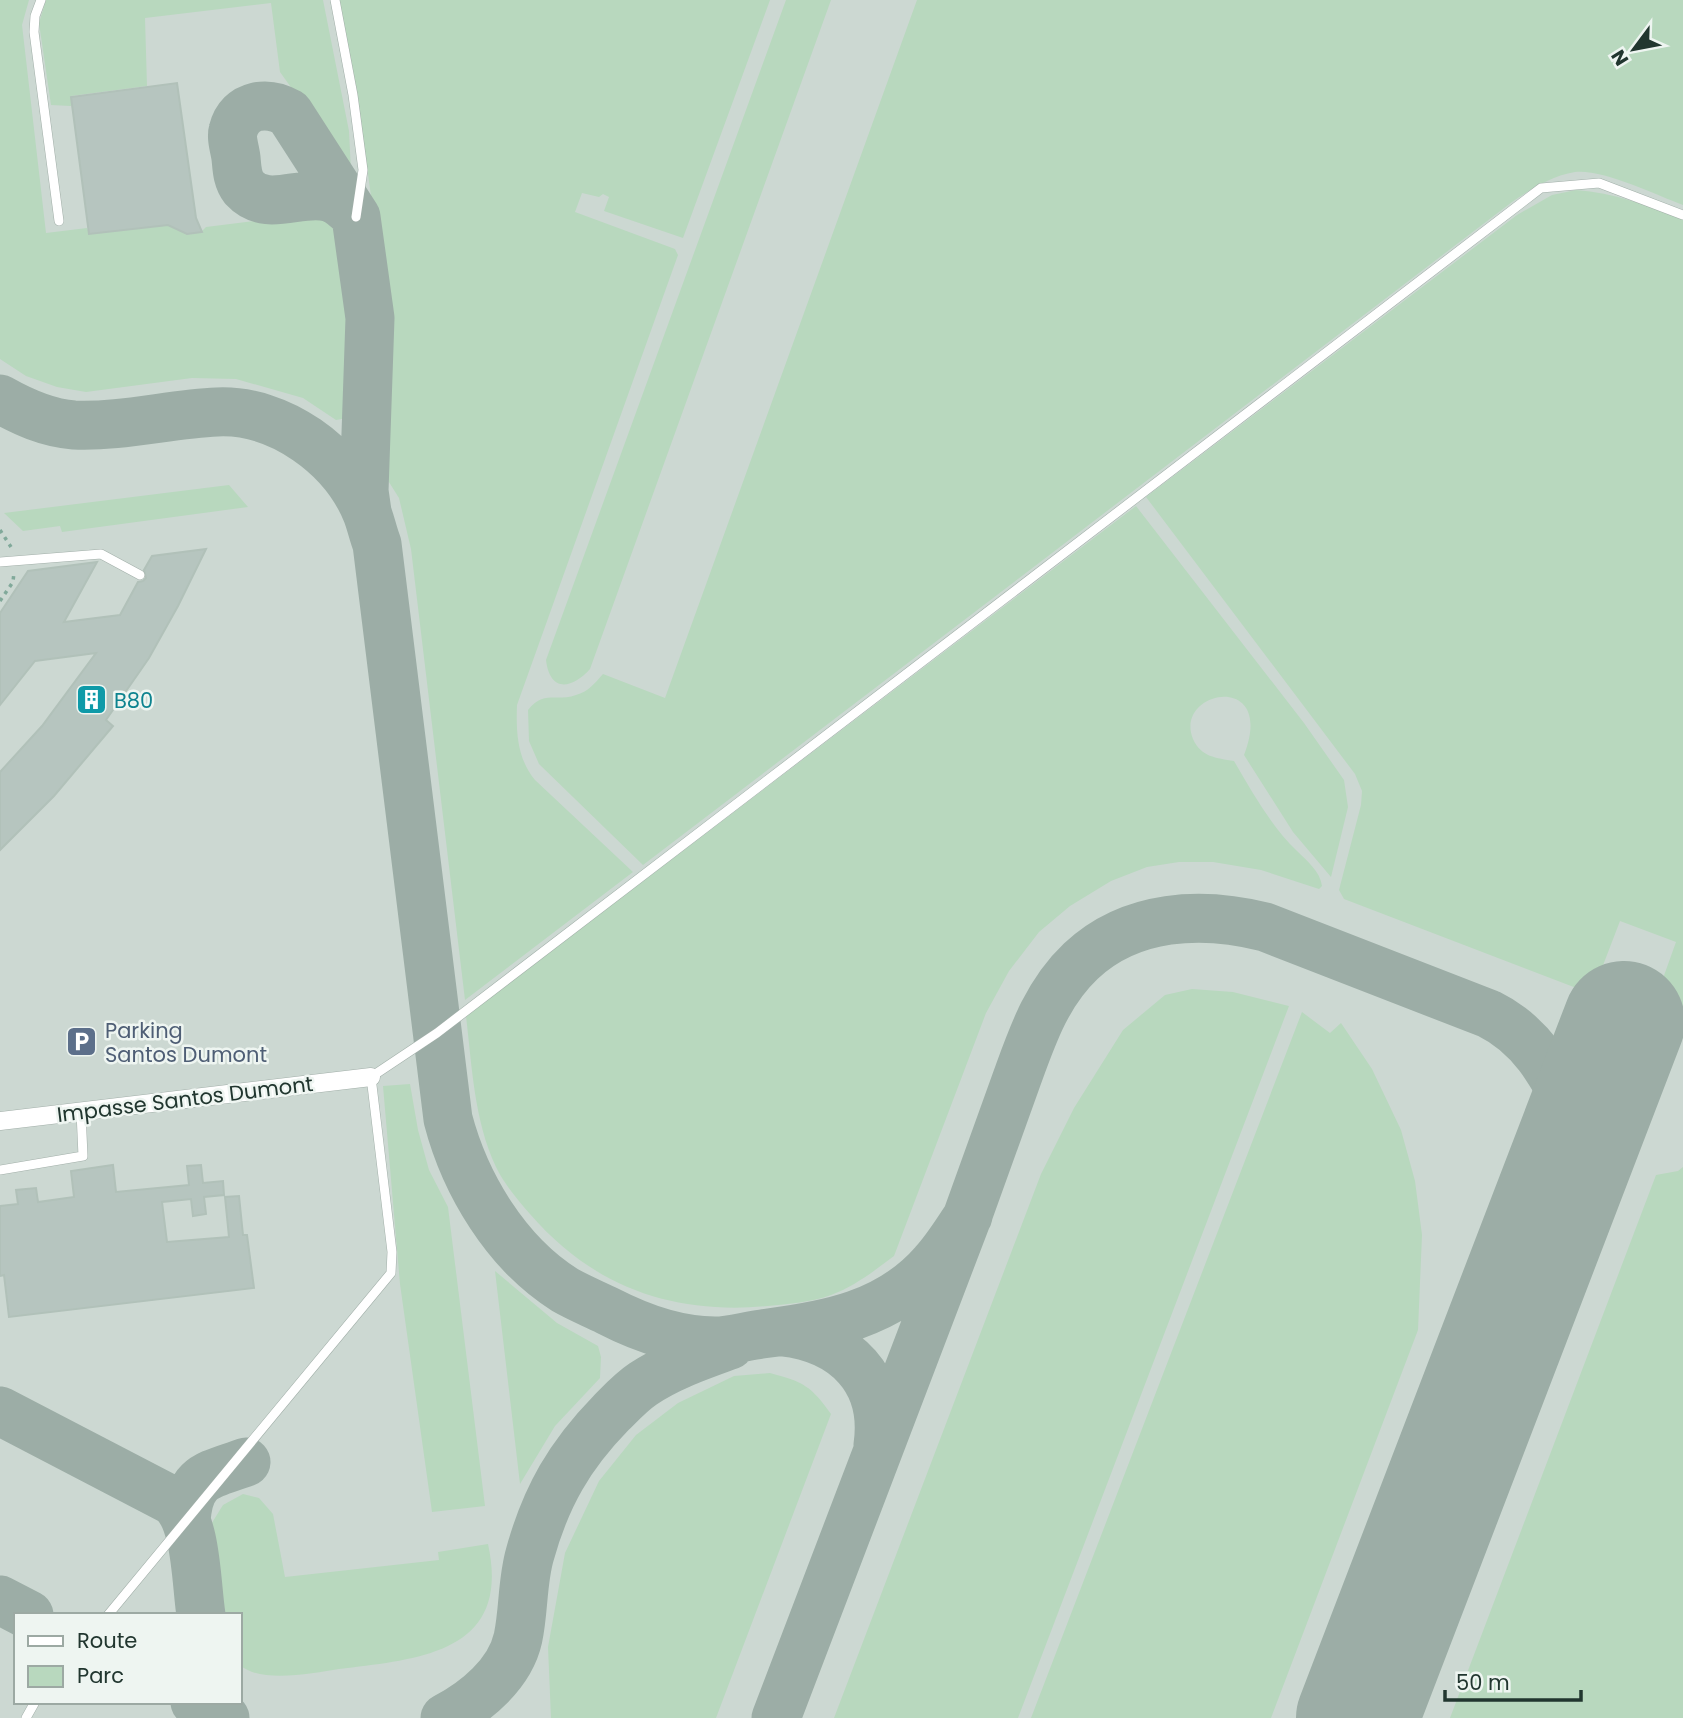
<svg xmlns="http://www.w3.org/2000/svg" width="1683" height="1718" viewBox="0 0 1683 1718" font-family="Poppins,sans-serif">
  <rect width="100%" height="100%" fill="#dee8e3"/>
  <path fill="#ccd8d2" fill-rule="evenodd" d="M0,0H1683V1718H0ZM16,1615H240V1702H16Z"/>
  <path fill="#b8d8be" d="M0,0H29L22,25L46,233L87,228L90,234L168,225L187,234L201,232L206,227L316,213L332,218L340,227L344,242L352,318L348,414L342,419L336,420L303,398L236,379L192,378L86,392L57,387L26,376L0,359Z
    M46,0H323L349,131L351,171L280,72L271,3L145,18L147,86L71,96V106L51,105L39,23Z
    M339,0H770L683,238L604,211L609,197L603,194L599,197L582,193L575,212L675,249L678,255L517,705C516,732 517,758 535,780L633,872L465,1000L411,549L399,498L382,471L386,309L357,91Z
    M786,0H831L590,669C572,689 550,693 546,660Z
    M917,0H1683V205C1656,195 1603,169 1575,172C1551,176 1531,189 1512,202L643,865L539,764L529,741L528,710C544,690 556,702 576,695C588,692 595,683 603,674L665,698Z
    M1576,190C1614,193 1647,205 1683,219V1039L1647,1023L1676,942L1620,921L1592,994L1344,899L1339,890L1361,805L1362,791L1355,774L1146,497L1517,215L1552,195Z
    M229,485L248,507L62,532L60,526L23,531L4,513Z
    M1136,506L1304,723L1344,780L1348,807L1331,877L1293,832L1244,755C1277,670 1173,690 1193,739C1201,757 1216,758 1234,761C1252,792 1271,826 1297,851C1307,861 1320,871 1322,886L1319,889L1261,870L1213,862H1179L1147,867L1111,881L1070,906L1039,932L1009,971L986,1013L894,1256C874,1271 855,1286 831,1295C812,1302 788,1304 768,1306C673,1315 593,1287 530,1214C518,1200 504,1184 496,1167C474,1120 472,1066 466,1016Z
    M1192,989L1233,992L1289,1006L1018,1718H834L1041,1174L1074,1108L1123,1030L1165,995Z
    M1302,1012L1330,1033L1341,1023L1372,1069L1401,1130L1415,1181L1422,1235L1418,1330L1271,1718H1031Z
    M410,1084L418,1130L429,1170L448,1207L485,1506L432,1512L400,1284L383,1086Z
    M1683,1167V1718H1450L1656,1175L1678,1171Z
    M495,1271L557,1323L598,1346L601,1357L600,1378L555,1426L520,1484Z
    M770,1373C804,1382 811,1386 831,1414L716,1718H551L548,1647L565,1553L599,1481L636,1435L678,1403L734,1376Z
    M243,1494L259,1498L273,1514L285,1577L439,1560L438,1552L488,1544C512,1653 419,1659 339,1669C313,1673 261,1684 240,1665V1615H223L210,1526L223,1505Z"/>
  <g fill="none" stroke-linecap="round" stroke-linejoin="round">
    <path stroke="#9cada6" stroke-width="49" d="M356,217C348,209 342,202 331,198C302,188 268,214 244,188C237,179 237,168 236,158C235,150 231,138 233,131C240,103 268,101 289,113L356,217L370,318L364,491L367,512
      M0,399C23,412 47,423 74,425C122,427 170,414 217,412C280,409 344,456 367,513C371,523 373,534 377,544L448,1119C465,1184 506,1253 565,1290C579,1298 594,1304 608,1311C641,1328 677,1341 715,1341C730,1341 746,1336 762,1334C826,1326 889,1315 934,1263C947,1249 957,1232 968,1216
      M783,1332C845,1339 887,1380 878,1445
      M0,1411L173,1501C197,1522 196,1583 201,1615
      M186,1520C190,1474 208,1476 246,1462
      M0,1600L29,1615
      M195,1702L225,1718
      M445,1718C476,1702 510,1674 518,1638C524,1610 522,1581 530,1554C546,1496 570,1455 611,1413C621,1403 631,1392 643,1384C670,1366 700,1356 730,1345
      M776,1718C839,1552 903,1386 966,1220C983,1174 999,1127 1016,1081C1032,1037 1046,994 1081,961C1131,914 1202,911 1265,927L1489,1014C1538,1038 1557,1084 1582,1129"/>
    <path stroke="#9cada6" stroke-width="122" d="M1357,1718L1624,1022"/>
  </g>
  <path fill="#b6c5bf" stroke="#b1c1b9" stroke-width="2" d="M177,83L196,218L202,232L187,234L168,225L89,234L71,97Z
    M206,549L178,606L149,658L106,720L113,726L54,796L0,850V772L42,726L96,653L35,661L0,705V613L28,571L97,562L64,622L120,615L138,582L143,581L146,578L144,570L152,556Z
    M113,1165L116,1192L189,1185L187,1166L201,1165L203,1183L223,1181L224,1195L204,1197L206,1214L193,1216L191,1199L162,1202L167,1242L229,1237L225,1197L239,1196L243,1235H247L254,1288L9,1317L4,1275L0,1276V1206L18,1204L16,1190L36,1188L38,1202L74,1197L71,1171Z"/>
  <g fill="none" stroke-linecap="round" stroke-linejoin="round">
    <defs>
      <path id="lane" d="M41,0L35,16L34,32L59,221
        M335,0L353,95L363,170L356,217
        M0,562L101,554L140,575
        M0,1170L83,1156L81,1112
        M108,1615L391,1273L392,1252L371,1077L437,1033L1541,188L1599,183L1683,215
        M26,1718L35,1702"/>
      <path id="street" d="M0,1121L371,1077"/>
    </defs>
    <use href="#lane" stroke="#a2afa9" stroke-width="10"/>
    <use href="#street" stroke="#a2afa9" stroke-width="19"/>
    <path stroke="#81a99a" stroke-width="3.5" stroke-dasharray="3.5 5" stroke-linecap="butt" d="M0,530L11,547
      M0,601L13,582L14,572"/>
    <use href="#lane" stroke="#fff" stroke-width="9"/>
    <use href="#street" stroke="#fff" stroke-width="18"/>
  </g>
  <defs>
    <symbol id="building-square" viewBox="-11 -11 22 22"><rect x="-9" y="-9" width="18" height="18" rx="4" fill="#0f9aa8" stroke="#eef5f1"/><path d="M-4-6H4V6H1V3H-1V6H-4ZM-2.5-4.3h1.7v1.8h-1.7ZM.8-4.3h1.7v1.8H.8ZM-2.5-1h1.7V.8h-1.7ZM.8-1h1.7V.8H.8Z" fill="#fff"/></symbol>
    <symbol id="parking-square" viewBox="-11 -11 22 22"><rect x="-9" y="-9" width="18" height="18" rx="4" fill="#5c6f8a" stroke="#eef5f1"/><path d="M-3.5-5.5H1a3.5 3.5 0 0 1 0 7H-1V5.5H-3.5ZM-1-3.4V-.6H.8a1.4 1.4 0 0 0 0-2.8Z" fill="#fff"/></symbol>
  </defs>
  <g fill-rule="evenodd">
    <use href="#building-square" x="74" y="682" width="35" height="35"/>
    <use href="#parking-square" x="64" y="1024" width="35" height="35"/>
  </g>
  <g text-anchor="middle" dominant-baseline="central" stroke-width="5" stroke-linejoin="round" paint-order="stroke">
    <g font-size="21" fill="#0d838f" stroke="#eef5f1" text-anchor="start">
      <text x="114" y="700">B80</text>
    </g>
    <g font-size="21" fill="#4e5e75" stroke="#eef5f1" text-anchor="start">
      <text x="105" y="1030">Parking<tspan x="105" dy="24">Santos Dumont</tspan></text>
    </g>
    <g font-size="21" fill="#21362f" stroke="#eef5f1">
      <text transform="translate(185 1099) rotate(-7)">Impasse Santos Dumont</text>
    </g>
  </g>
  <rect x="14" y="1613" width="228" height="91" fill="#eef5f1" stroke="#9ca9a3" stroke-width="2"/>
  <rect x="28" y="1636" width="35" height="10" fill="#ffffff" stroke="#9ca9a3" stroke-width="2"/>
  <text x="77" y="1648" font-size="21" fill="#21362f">Route</text>
  <rect x="28" y="1666" width="35" height="21" fill="#b8d8be" stroke="#9ca9a3" stroke-width="2"/>
  <text x="77" y="1683" font-size="21" fill="#21362f">Parc</text>
  <g transform="translate(1634 49) rotate(238)" stroke="#eef5f1" stroke-width="5" paint-order="stroke">
  <path d="M0-5L12 26L0 18L-12 26Z" fill="#21362f"/>
  <text y="-10" font-size="19" font-weight="bold" text-anchor="middle" fill="#21362f">N</text>
  </g>
  <path d="M1445 1690v10h136v-10" fill="none" stroke="#21362f" stroke-width="3.5"/>
  <text x="1456" y="1690" font-size="21" fill="#21362f" stroke="#eef5f1" stroke-width="5" paint-order="stroke">50 m</text>
</svg>
